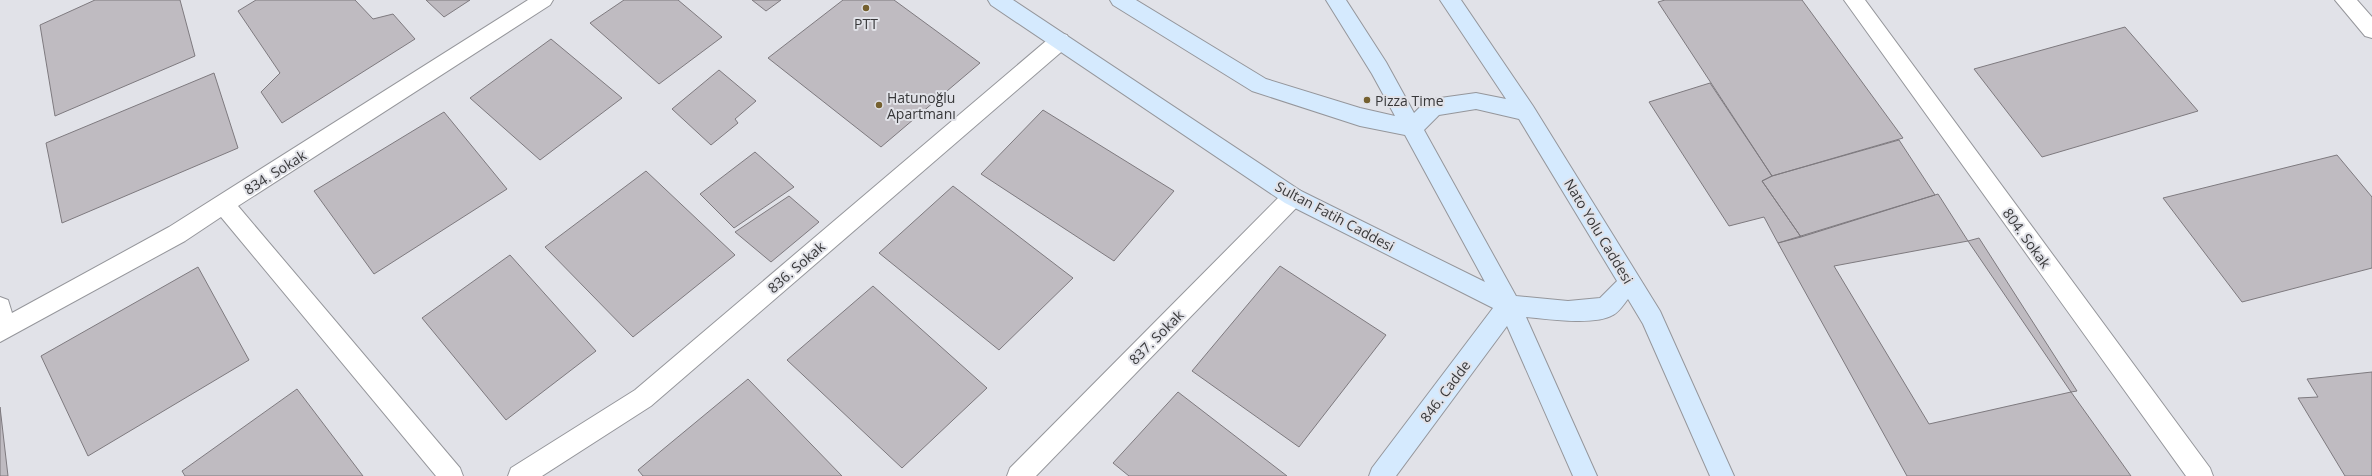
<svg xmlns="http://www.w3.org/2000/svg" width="2372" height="476" viewBox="0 0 2372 476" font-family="'Open Sans',sans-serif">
  <rect width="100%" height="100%" fill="#e1e2e8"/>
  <path fill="#bfbbc1" stroke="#7e7a7f" d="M95,0H180L195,56L55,116L40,25Z
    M256,0H355L373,19L393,14L415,39L282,123L261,92L280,73L238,11Z
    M426,0H470L444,17Z
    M624,0H678L722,37L659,84L590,23Z
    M752,0H781L766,11Z
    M843,0H894L980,63L881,147L768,58Z
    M1665,0H1802L1903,138L1772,176L1658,2Z
    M2125,27L2198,111L2042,157L1974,69Z
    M551,39L622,98L540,160L470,98Z
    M719,70L756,101L735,119L738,123L711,145L672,109Z
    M214,73L238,148L62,223L46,143Z
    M1710,83L1772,176L1762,181L1801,237L1778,243L1764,217L1729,226L1649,102Z
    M1043,110L1174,191L1114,261L981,174Z
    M444,112L507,189L374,274L314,191Z
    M1899,140L1935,195L1801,237L1762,181L1772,176Z
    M755,152L794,187L734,228L700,194Z
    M2337,155L2372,197V268L2242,302L2163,198Z
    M646,171L735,255L633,337L545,247Z
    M953,186L1073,278L999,350L879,253Z
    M1938,194L1968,241L1834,266L1929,424L2071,392L2131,476H1907L1778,243Z
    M789,196L819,222L771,262L735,232Z
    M1979,238L2077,391L2071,392L1968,241Z
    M510,255L596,351L506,420L422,318Z
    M1280,266L1386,335L1299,447L1192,371Z
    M198,267L249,360L88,456L41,356Z
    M873,286L987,388L902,468L787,360Z
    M2372,372V476H2345L2298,398L2318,397L2307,379Z
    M748,379L842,476H643L638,470Z
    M297,389L363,476H185L182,471Z
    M1178,392L1287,476H1129L1113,463Z
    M0,407L8,476H0Z"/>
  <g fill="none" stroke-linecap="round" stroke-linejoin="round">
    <defs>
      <path id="street" d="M528,0H553L550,5L238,206L460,468L463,476H436L221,217L185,241L0,342V297L8,300L12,313L169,227Z
        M1844,0H1865L2210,468L2213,476H2186Z
        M2335,0H2357L2372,17V38L2365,36Z
        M1060,33L1067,35L1070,41L1067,47L651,406L542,476H508L511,468L635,390L1053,35Z
        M1293,188L1301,191L1304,197L1301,203L1036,476H1007L1010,468L1285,191Z"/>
      <path id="secondary" d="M988,0H1013L1301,191L1485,282L1405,135L1360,126L1252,91L1113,5L1110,0H1136L1266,79L1360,108L1395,116L1372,74L1326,0H1346L1386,62L1414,113L1426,101L1433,99L1476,93L1506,99L1440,0H1461L1533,106L1660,311L1734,476H1710L1643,324L1628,299C1624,304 1619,312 1613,315C1595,326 1546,319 1526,317L1597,476H1573L1507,326L1396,476H1369L1372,468L1493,308L1285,203L991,5ZM1476,109L1519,119L1617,281L1600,298L1568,301L1516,296L1424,130L1439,115Z"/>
    </defs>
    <use href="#street" stroke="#95969b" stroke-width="2"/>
    <use href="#secondary" stroke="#95969b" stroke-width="2"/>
    <use href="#street" fill="#fff" fill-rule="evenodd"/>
    <use href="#secondary" fill="#d5eafe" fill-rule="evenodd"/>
  </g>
  <g fill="#75602f" stroke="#e1e2e8" stroke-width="1.5">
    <circle cx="866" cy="8" r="4"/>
    <circle cx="1367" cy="100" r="4"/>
    <circle cx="879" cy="105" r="4"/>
  </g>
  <g text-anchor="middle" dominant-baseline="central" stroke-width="4" stroke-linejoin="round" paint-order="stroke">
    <g font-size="14" fill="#38383a" stroke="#e1e2e8" text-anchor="start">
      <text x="866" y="23" text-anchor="middle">PTT</text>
      <text x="887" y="97">Hatunoğlu<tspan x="887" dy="16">Apartmanı</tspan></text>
      <text x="1375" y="100">Pizza Time</text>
    </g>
    <g font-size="14" fill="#38383a" stroke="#e1e2e8">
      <text transform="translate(275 172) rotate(-32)">834. Sokak</text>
      <text transform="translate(1335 216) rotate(28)">Sultan Fatih Caddesi</text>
      <text transform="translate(1599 231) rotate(59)">Nato Yolu Caddesi</text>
      <text transform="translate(2027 238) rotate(54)">804. Sokak</text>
      <text transform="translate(796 267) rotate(-41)">836. Sokak</text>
      <text transform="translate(1156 337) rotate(-45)">837. Sokak</text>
      <text transform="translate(1445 391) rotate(-53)">846. Cadde</text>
    </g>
  </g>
</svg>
